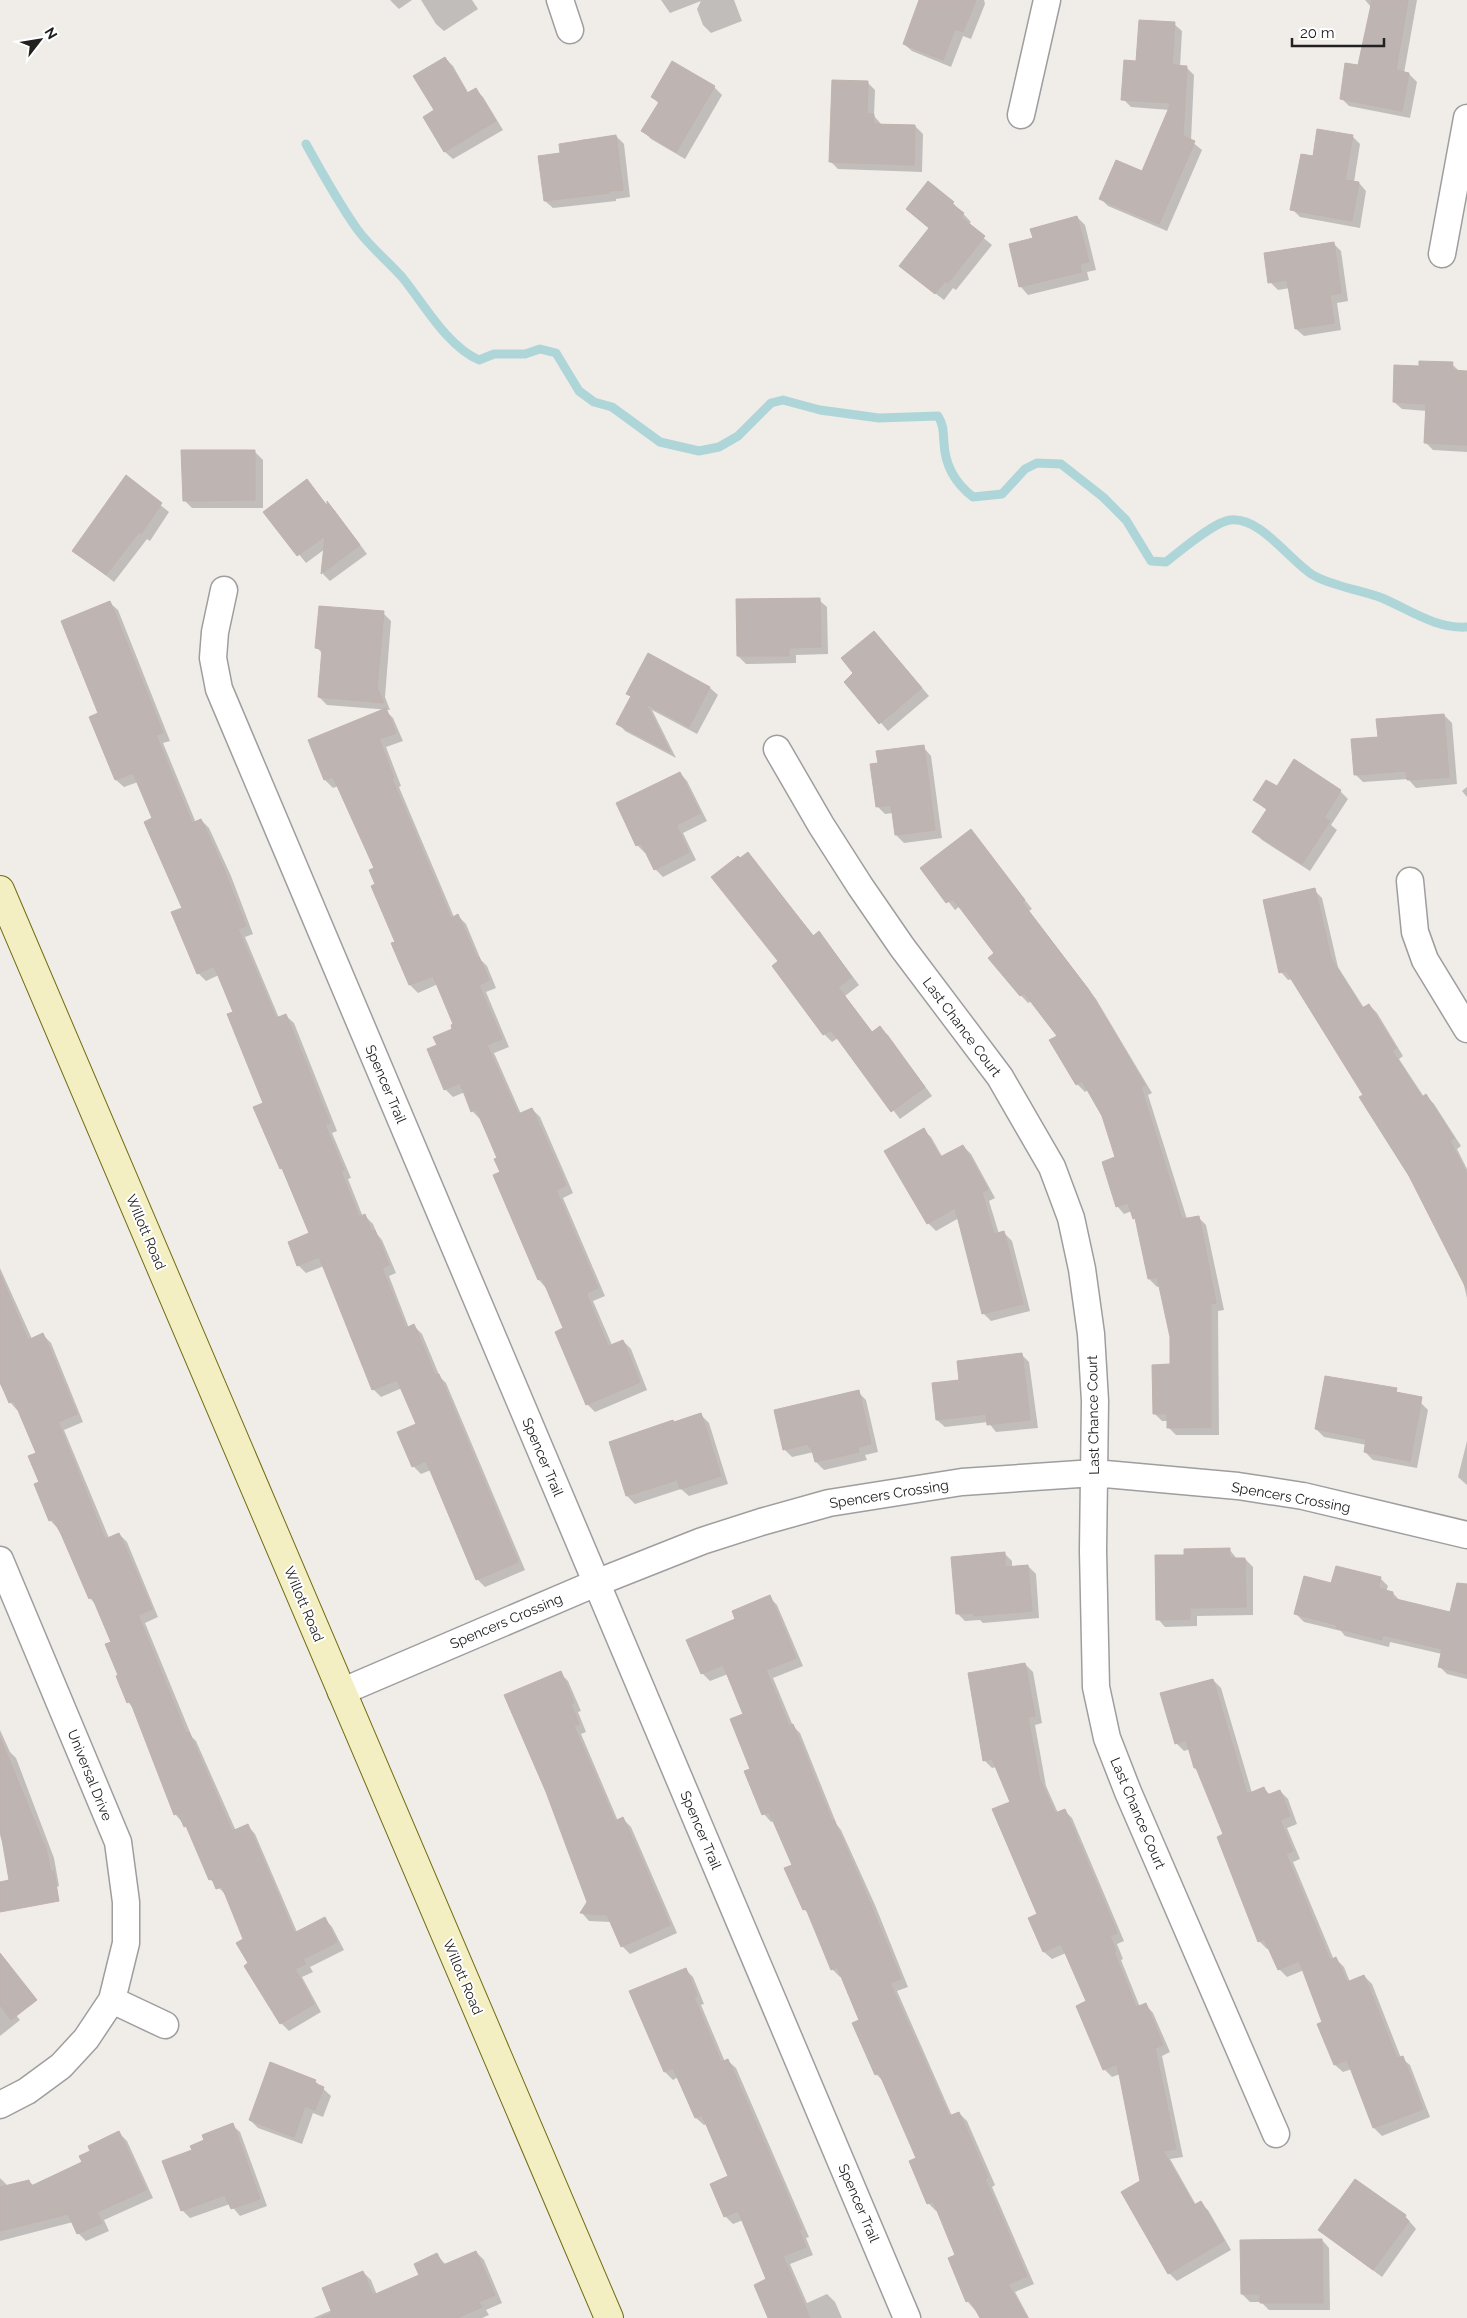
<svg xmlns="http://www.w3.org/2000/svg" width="1467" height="2318" viewBox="0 0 1467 2318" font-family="Raleway,sans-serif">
  <rect width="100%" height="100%" fill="#f0ede9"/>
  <path fill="#0003" d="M390,0H412L399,9Z
    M421,0H472L478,9L444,31L436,24Z
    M661,0H734L742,21L711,33L703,25L697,9L701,1L670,13Z
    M921,0H984L985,4L971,39L963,36L951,67L912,51L904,44Z
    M1417,0L1404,73L1409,74L1417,82L1410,118L1349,106L1341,98L1359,67L1372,8L1365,0Z
    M1174,24L1182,31L1180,67H1186L1194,75L1191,141L1202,150L1167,231L1108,206L1101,199L1143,173L1170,110L1131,107L1123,99L1138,63Z
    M445,58L453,66L469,94L476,90L483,97L503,130L453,159L445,152L425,117L436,111Z
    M679,67L714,87L722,95L685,159L651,139L643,131L659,104L653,97Z
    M867,82L875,90L874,116L882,125L915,126L923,134L922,172L838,169L830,161Z
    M616,136L624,144L630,197L616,199V201L553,208L545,201L561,154L580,140Z
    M1352,136L1360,144L1354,182L1359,183L1366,191L1360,228L1300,217L1292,209L1314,158Z
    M928,183L953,203L971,222L968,225L992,245L956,290L953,288L944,300L909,273L930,229L907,209Z
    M1077,217L1085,225L1096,270L1087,272L1089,280L1028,295L1021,287L1011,245L1034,239Z
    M1333,243L1341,251L1348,301L1337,303L1341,330L1304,336L1296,329L1290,288L1278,290L1270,282Z
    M1452,364L1460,372H1467V452L1433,450L1425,442L1427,411L1402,409L1394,402L1420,367Z
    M255,452L263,460V508H192L184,500Z
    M126,477L169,512L150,541L147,539L114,582L74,550Z
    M307,480L328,506V504L335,511L367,554L330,581L323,574L325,549L306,563L265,512Z
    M819,600L827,607L828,654L796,655V663L746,664L738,656Z
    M110,603L118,610L170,741L163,743L196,823L201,820L209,828L231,876L253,934L245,937L279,1018L286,1016L294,1023L337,1131L332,1133L351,1178L348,1179L363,1217L365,1216L373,1224L377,1234L382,1240L396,1273L389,1276L409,1328L414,1326L422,1334L440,1377L446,1383L525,1570L485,1587L477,1579L431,1470L421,1474L413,1466L417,1425L402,1388L381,1397L373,1389L324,1266L306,1273L298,1265L310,1234L255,1107L264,1103L234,1013L219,975L206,981L198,973L184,908L153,819L138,782L124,787L116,780L91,718L100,714Z
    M383,613L391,621L385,697L390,710L327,705L319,697L323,654L317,648Z
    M881,640L929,696L888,731L846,682Z
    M710,688L718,695L697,734L652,710L676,758L625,731L618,723L632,697L628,693Z
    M385,710L393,718L403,741L386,747L401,786L399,787L454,917L458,916L466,924L481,960L487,966L496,988L486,992L509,1047L494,1053L521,1114L532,1109L540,1117L573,1193L563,1198L605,1296L593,1301L612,1345L623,1341L631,1349L647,1390L595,1412L587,1404L565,1329L546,1288L539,1280L495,1176L502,1173L499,1158L480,1119L472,1111L465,1092L453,1097L445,1089L438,1046L454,1029V1025L438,984L418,993L410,985L393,943L396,942L377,885L375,868L338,786L333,788L325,780L310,741Z
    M1444,715L1452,723L1457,784L1416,788L1408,779L1363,782L1355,774L1379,738Z
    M924,748L931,756L942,838L904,843L896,835L893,813L885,814L877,806Z
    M1294,761L1340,791L1348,799L1331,825L1337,830L1310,871L1262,840L1254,832L1268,811L1254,800L1277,788Z
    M680,773L687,781L707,821L683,833L696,860L663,877L655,869L647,852L645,853L637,845Z
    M1467,787V797L1462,791Z
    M971,831L1032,909L1029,911L1096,999L1152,1093L1148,1095L1187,1219L1198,1217L1206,1225L1224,1310L1218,1311L1219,1435H1176L1168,1427V1421H1162L1154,1413L1171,1366V1337L1160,1286L1157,1287L1149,1279L1137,1221L1132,1211L1124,1214L1117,1206V1158L1104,1115L1088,1090L1085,1092L1077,1084L1059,1036L1032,1001L1028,1003L1012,986L990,958L996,954L960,906L955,910L922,868Z
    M755,862L814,936L819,933L826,941L859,985L845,996L873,1033L880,1028L888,1035L932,1096L900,1119L838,1038L832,1042L824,1034L780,962Z
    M1314,890L1322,898L1338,967L1364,1008L1369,1005L1377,1013L1403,1056L1399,1059L1424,1097L1426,1096L1434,1104L1461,1146L1457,1149L1467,1169V1298L1462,1277L1410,1175L1364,1095L1292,979L1288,980L1281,972Z
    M923,1130L931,1137L943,1158L963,1146L971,1154L995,1198L989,1201L999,1234L1004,1233L1012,1241L1030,1311L991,1321L983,1313L959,1218L936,1231L928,1223Z
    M0,1268L32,1339L43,1335L51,1343L83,1422L64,1430L109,1538L119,1534L127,1542L158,1617L145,1623L192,1737L196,1741L236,1831L248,1826L255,1834L297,1932L325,1919L332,1927L344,1950L310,1967L313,1972L302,1977L321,2012L289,2031L281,2023L250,1964L245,1939L227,1896L210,1879L190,1831L175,1814L134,1709L128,1702L112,1643L97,1606L90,1598L62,1533L50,1520L40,1483L38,1454L19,1409L17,1410L10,1402L0,1384Z
    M1021,1354L1029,1362L1038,1428L996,1432L988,1422L945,1427L937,1420L960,1381Z
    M858,1392L866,1400L878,1452L865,1455L867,1460L824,1470L816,1462L814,1452L792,1457L784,1449Z
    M1420,1402L1428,1410L1417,1468L1373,1460L1365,1452L1367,1445L1324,1437L1316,1429Z
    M701,1415L709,1423L728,1484L689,1496L681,1489L635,1504L627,1496L610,1443Z
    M1467,1441V1485L1458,1477Z
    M1229,1549L1237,1559H1245L1253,1567V1615L1197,1616V1626L1165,1627L1158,1619L1185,1556Z
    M1004,1553L1012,1561V1567L1028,1566L1036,1574L1039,1618L983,1623L980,1620L965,1621L957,1613Z
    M1380,1578L1388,1586L1386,1592L1393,1593L1400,1601L1467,1617V1679L1447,1674L1439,1666L1442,1654L1390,1642L1389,1647L1345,1636L1341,1631L1304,1622L1296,1614L1332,1585Z
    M769,1597L777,1605L803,1666L773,1678L793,1726L800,1733L837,1825L841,1830L875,1905L908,1987L897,1991L952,2116L959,2113L967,2121L995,2185L992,2187L1034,2284L1015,2292L1029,2318H982L967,2301L957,2255L938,2210L936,2211L928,2203L917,2158L884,2082L876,2074L860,2020L842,1976L840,1977L832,1969L810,1915L804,1909L794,1865L774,1821L771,1822L764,1814L746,1772L752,1769L745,1715L728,1674L710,1681L702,1673L736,1620Z
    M1025,1664L1033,1672L1042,1723L1035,1725L1046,1786L1058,1813L1064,1810L1072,1818L1124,1941L1117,1944L1123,1959L1121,1960L1140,2007L1146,2005L1153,2013L1170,2052L1162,2056L1183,2157L1170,2159L1196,2205L1200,2203L1208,2210L1231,2250L1177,2281L1169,2273L1142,2182L1120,2074L1112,2077L1104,2069L1088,2002L1066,1953L1052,1959L1044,1952L1038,1915L1012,1803L996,1767L992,1768L984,1760Z
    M560,1673L568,1681L581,1711L578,1712L586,1732L581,1734L618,1821L623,1819L631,1827L677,1933L630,1954L622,1946L611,1922L589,1921L582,1913L589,1902Z
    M1213,1680L1221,1688L1252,1793L1264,1788L1270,1795L1280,1791L1288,1799L1297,1824L1287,1828L1300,1859L1293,1862L1334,1960L1336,1959L1344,1967L1350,1982L1364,1976L1372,1984L1401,2058L1410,2065L1430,2117L1382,2136L1374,2128L1352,2069L1343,2072L1335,2065L1324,2022L1304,1970L1287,1977L1279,1969L1269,1948L1267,1949L1259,1941L1224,1835L1199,1771L1195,1768L1190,1749L1184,1751L1176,1743Z
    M0,1730L10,1752L16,1758L54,1858L59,1886L21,1903L0,1835Z
    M685,1969L693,1977L704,2004L701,2005L725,2062L728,2061L736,2068L809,2237L806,2238L813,2255L790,2264L807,2303L827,2294L835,2302L842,2318H768V2280L743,2220L733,2224L725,2216L730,2177L707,2124L704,2125L696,2118L678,2077L673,2080L665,2072L631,1992Z
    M0,1995L20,2020L0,2036Z
    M315,2081L331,2096L323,2117L313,2113L302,2144L258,2128L250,2120Z
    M232,2125L240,2132L267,2206L240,2216L230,2204L190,2218L182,2210L194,2151Z
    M119,2133L127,2141L153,2198L104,2220L109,2231L86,2241L78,2233L73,2222L0,2241V2178L8,2186L29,2181L34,2186L84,2163L92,2151Z
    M1355,2180L1405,2216L1416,2229L1382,2277L1319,2230Z
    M1322,2240L1329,2248L1330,2310H1269L1261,2302H1250L1242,2294Z
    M476,2252L484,2260L502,2303L486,2310L489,2315L482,2318H313L332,2310L363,2272L371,2280L377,2295L420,2275L437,2255L446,2265Z"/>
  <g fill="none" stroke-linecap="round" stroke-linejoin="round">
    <path stroke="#aed6d9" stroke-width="9" d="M306,144C322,173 338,202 357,229C370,247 388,261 402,277C424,304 447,346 479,360L494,354H525L540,349L556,353L579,391L594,402L612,407L660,442L699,451L719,447L738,436L771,403L783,400L820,410L879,418L938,416C944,426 943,432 944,443C945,466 955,483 973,497L1002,494L1025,469L1037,463L1061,464L1103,497L1126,520L1151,561L1166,562C1180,551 1214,522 1230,520C1260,516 1289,560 1313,575C1331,586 1361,590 1382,598C1410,610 1436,629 1467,627"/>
  </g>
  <path fill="#beb5b2" stroke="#c1b2ac" d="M919,0H976L963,32L955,29L943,60L903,44Z
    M1372,0H1408L1396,70L1409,73L1402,111L1340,99L1345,63L1358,65Z
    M1139,20L1175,22L1172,65L1187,66L1183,136L1195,141L1159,224L1099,199L1116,160L1142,171L1171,103L1121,100L1124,60L1136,61Z
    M445,57L467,93L476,88L496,121L444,152L423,117L434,110L413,76Z
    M672,61L715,86L676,152L641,131L659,102L651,97Z
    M832,80L868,81L867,114H874V124L915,125L914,165L829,162Z
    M1317,129L1353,135L1345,180L1359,182L1352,221L1290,210L1301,154L1313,156Z
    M616,135L623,190L609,191V193L544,201L538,156L560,153L559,144Z
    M928,181L954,202L952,204L964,213L961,217L985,236L948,283L945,281L935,294L899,266L929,228L906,209Z
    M1077,216L1089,262L1080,264L1081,272L1019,287L1009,244L1033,238L1030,229Z
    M1334,242L1341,293L1330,295L1334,323L1295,329L1287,280L1268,283L1264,253Z
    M1419,361L1453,362L1452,370L1467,371V445L1424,443L1426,404L1393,402L1394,365L1419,366Z
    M181,450H255V500L183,501Z
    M126,475L162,503L141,534L139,532L106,575L72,551Z
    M307,479L327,506V501L360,545L321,574L325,536L297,556L263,512Z
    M820,598L821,647L789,648V656H737L736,599Z
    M110,601L163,733L156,735L192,823L201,819L223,867L246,926L238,929L276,1018L286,1014L330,1123L325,1125L344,1170L341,1171L359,1217L365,1214L372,1232L375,1230L389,1265L382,1268L406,1328L414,1324L435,1375L439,1374L518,1562L476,1580L426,1461L412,1467L397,1432L416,1424L397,1380L372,1390L319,1257L297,1266L288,1242L309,1233L282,1168L280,1169L253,1107L263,1103L227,1014L233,1012L214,966L197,974L171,912L182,908L144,822L152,818L133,773L115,780L89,717L98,713L61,621Z
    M319,606L384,611L377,688L384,703L318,697L322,649L315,648Z
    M874,631L922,688L879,724L844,682L853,673L841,658Z
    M648,653L710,687L689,727L646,704L670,752L616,724L631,696L626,694Z
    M386,708L396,733L379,739L394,778L392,779L451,918L458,914L477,958L479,957L489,980L479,985L502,1039L487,1045L518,1114L532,1108L566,1185L556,1190L598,1288L586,1293L608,1346L623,1340L640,1382L586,1405L555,1332L563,1328L542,1278L538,1280L493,1175L500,1172L494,1159L497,1158L476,1109L471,1112L460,1083L444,1090L427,1049L437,1045L433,1037L452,1029L451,1025L453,1024L433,976L409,985L391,943L395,942L371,886L375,884L369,870L374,868L333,777L324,780L308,740Z
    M1444,714L1449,777L1407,780L1406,771L1354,775L1351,739L1378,737L1376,719Z
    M924,745L935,830L895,835L891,805L876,807L870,764L878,763L876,751Z
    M1294,759L1341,790L1324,818L1330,821L1302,864L1252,832L1267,809L1253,800L1266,780L1277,786Z
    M680,772L700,813L676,825L689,852L654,870L641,843L636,846L616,803Z
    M971,829L1025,900L1022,902L1089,990L1145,1085L1141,1087L1182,1219L1199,1216L1216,1303L1211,1304V1427L1167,1428V1414H1153L1152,1365L1170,1364V1337L1157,1277L1148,1279L1135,1218L1133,1219L1128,1203L1116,1207L1102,1162L1115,1157L1102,1116L1082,1081L1076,1085L1049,1040L1057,1036L1024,993L1020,996L988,958L994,953L953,899L946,903L920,868Z
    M748,852L813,936L819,931L852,977L838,987L872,1032L880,1026L925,1087L891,1112L831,1030L823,1035L772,966L778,961L711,877L738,856L740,858Z
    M1315,888L1331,958L1362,1008L1369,1004L1396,1048L1392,1051L1422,1097L1426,1094L1454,1138L1450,1141L1467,1174V1290L1409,1176L1359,1097L1363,1095L1286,971L1279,973L1263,900Z
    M924,1128L940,1157L963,1145L988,1189L982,1193L994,1234L1004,1231L1023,1304L982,1314L955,1208L927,1224L884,1151Z
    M0,1274L28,1340L43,1333L77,1414L58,1422L105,1539L119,1533L152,1609L138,1615L186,1733L189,1732L232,1831L248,1824L294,1933L325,1917L337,1942L303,1959L306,1964L295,1969L314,2004L280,2024L244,1966L248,1963L236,1943L243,1939L222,1887L216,1889L212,1879L209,1880L186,1826L184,1827L178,1813L174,1815L130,1701L127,1703L116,1676L118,1675L105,1644L111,1642L92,1597L89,1599L61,1534L53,1519L49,1521L34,1484L39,1482L28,1456L36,1453L14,1401L9,1403L0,1382Z
    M1022,1353L1030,1420L987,1425L986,1414L936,1420L932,1383L959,1380L957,1361Z
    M1325,1376L1397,1388L1396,1392L1422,1397L1410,1461L1364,1452L1366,1439L1315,1429Z
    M859,1390L871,1444L858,1447L859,1452L815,1462L811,1447H809L808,1444L783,1450L774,1410Z
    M701,1413L721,1476L680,1489L677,1480L626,1496L609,1442L673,1420L674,1422Z
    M1230,1548V1558H1245L1246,1607L1190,1608V1619L1156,1620L1155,1555H1184V1549Z
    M1005,1552V1567L1028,1565L1032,1611L974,1616L973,1613L956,1614L951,1557Z
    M1336,1566L1381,1577L1378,1588L1393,1592L1392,1598L1450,1612L1457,1583L1467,1584V1674L1438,1667L1442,1649L1383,1635L1382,1640L1336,1628L1337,1625L1294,1614L1304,1576L1331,1583Z
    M770,1595L796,1658L766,1670L789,1726L793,1724L832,1821L834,1820L867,1896L901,1979L890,1983L949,2116L959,2112L988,2178L985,2179L1027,2276L1008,2284L1027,2318H980L970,2300L966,2302L948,2258L955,2255L933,2201L927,2204L909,2161L916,2158L879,2073L875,2075L852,2023L859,2020L837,1967L831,1970L806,1909L803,1910L784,1868L792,1865L769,1812L762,1815L744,1771L750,1769L730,1719L743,1714L723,1665L701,1674L686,1640L735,1619L732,1611Z
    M1025,1663L1035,1716L1028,1717L1039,1777L1055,1813L1065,1809L1117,1933L1110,1936L1116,1951L1114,1952L1136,2007L1146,2003L1163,2045L1155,2048L1176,2149L1163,2151L1194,2205L1201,2201L1224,2241L1168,2274L1121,2192L1140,2181L1117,2064L1103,2070L1076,2006L1086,2001L1061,1944L1043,1952L1028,1918L1037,1914L992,1809L1010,1802L992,1759L983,1761L968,1673Z
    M561,1671L574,1703L571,1704L579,1724L574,1726L615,1821L623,1817L670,1925L621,1947L607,1915L580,1913L587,1902L546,1792L504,1695Z
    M1213,1679L1247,1794L1264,1787L1267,1795L1280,1790L1290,1816L1280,1820L1293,1851L1286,1854L1330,1960L1336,1957L1347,1982L1364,1975L1397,2058L1403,2056L1423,2109L1373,2128L1347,2060L1334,2065L1317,2024L1322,2022L1299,1961L1278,1970L1264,1939L1258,1942L1217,1837L1223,1834L1196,1768H1194L1186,1740L1175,1744L1160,1693Z
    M0,1737L46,1849L51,1872L54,1871L59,1901L0,1912V1882L9,1880L0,1828Z
    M0,1953L37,2000L11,2020L0,2005Z
    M686,1968L697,1996L694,1997L721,2062L728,2059L802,2229L799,2230L806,2247L783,2256L810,2318H768L754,2285L766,2279L738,2211L724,2217L710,2184L728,2176L702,2115L695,2118L673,2068L664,2072L629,1991Z
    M270,2062L316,2080L314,2083L324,2087L315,2110L305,2106L294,2137L249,2120Z
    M233,2123L260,2199L231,2209L225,2195L181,2211L162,2161L192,2150L190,2146L204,2140L202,2135Z
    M119,2131L146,2190L97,2212L102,2223L77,2234L68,2214L0,2231V2187L29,2180L31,2186L82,2162L79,2156L90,2151L88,2146Z
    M1355,2179L1406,2215L1405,2217L1409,2221L1373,2270L1318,2230Z
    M1322,2239L1323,2303H1260V2294H1241L1240,2240Z
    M476,2251L495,2295L479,2302L482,2307L457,2318H320L332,2313L322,2288L363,2271L373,2295L419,2275L414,2264L437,2253L443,2265Z"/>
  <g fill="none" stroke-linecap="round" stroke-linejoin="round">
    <defs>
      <path id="minor" d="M560,0L570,30
        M1021,115L1047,0
        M1442,254L1467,118
        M224,590L215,632L213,658L219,689L907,2318
        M777,749L821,825L860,886L902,947L1000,1077L1052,1167L1071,1218L1082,1269L1091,1334L1095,1401L1093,1551L1096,1687L1107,1738L1128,1792L1276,2134
        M1410,881L1415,932L1425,960L1467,1029
        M0,1560L118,1842L126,1902V1943L112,2000L86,2039L61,2066L27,2091L0,2105
        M341,1692L596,1583L702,1541L761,1522L829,1503L962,1482L1094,1473L1238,1486L1303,1496L1467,1535
        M112,2000L165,2025"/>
      <path id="secondary" d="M0,890L609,2318"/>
    </defs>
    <use href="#minor" stroke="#9e9e9e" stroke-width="29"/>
    <use href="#secondary" stroke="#706c11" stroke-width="30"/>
    <use href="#minor" stroke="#fff" stroke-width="26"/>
    <use href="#secondary" stroke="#f4efc3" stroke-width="28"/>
  </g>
  <g text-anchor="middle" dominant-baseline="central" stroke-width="4" stroke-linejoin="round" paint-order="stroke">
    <g font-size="14" fill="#212121" stroke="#fff">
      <text transform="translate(962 1027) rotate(53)">Last Chance Court</text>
      <text transform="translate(386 1084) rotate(67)">Spencer Trail</text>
      <text transform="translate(146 1232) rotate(67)">Willott Road</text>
      <text transform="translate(1093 1415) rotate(-91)">Last Chance Court</text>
      <text transform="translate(543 1457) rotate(67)">Spencer Trail</text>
      <text transform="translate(889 1494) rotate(-9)">Spencers Crossing</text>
      <text transform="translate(1291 1497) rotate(10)">Spencers Crossing</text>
      <text transform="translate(304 1604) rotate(67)">Willott Road</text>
      <text transform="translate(506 1621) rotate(-23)">Spencers Crossing</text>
      <text transform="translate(90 1775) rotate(68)">Universal Drive</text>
      <text transform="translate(1138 1813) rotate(67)">Last Chance Court</text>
      <text transform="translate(701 1830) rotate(67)">Spencer Trail</text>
      <text transform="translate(463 1977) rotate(67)">Willott Road</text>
      <text transform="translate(859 2203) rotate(67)">Spencer Trail</text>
    </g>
  </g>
  <g transform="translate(40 40) rotate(59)" stroke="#ffffff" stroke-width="4" paint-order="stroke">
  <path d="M0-4L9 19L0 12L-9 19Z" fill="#212121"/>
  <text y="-8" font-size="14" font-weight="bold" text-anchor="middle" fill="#212121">N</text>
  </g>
  <path d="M1292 38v8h92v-8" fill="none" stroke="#212121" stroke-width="2.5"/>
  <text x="1300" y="38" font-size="15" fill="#212121" stroke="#ffffff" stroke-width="4" paint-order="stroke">20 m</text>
</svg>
